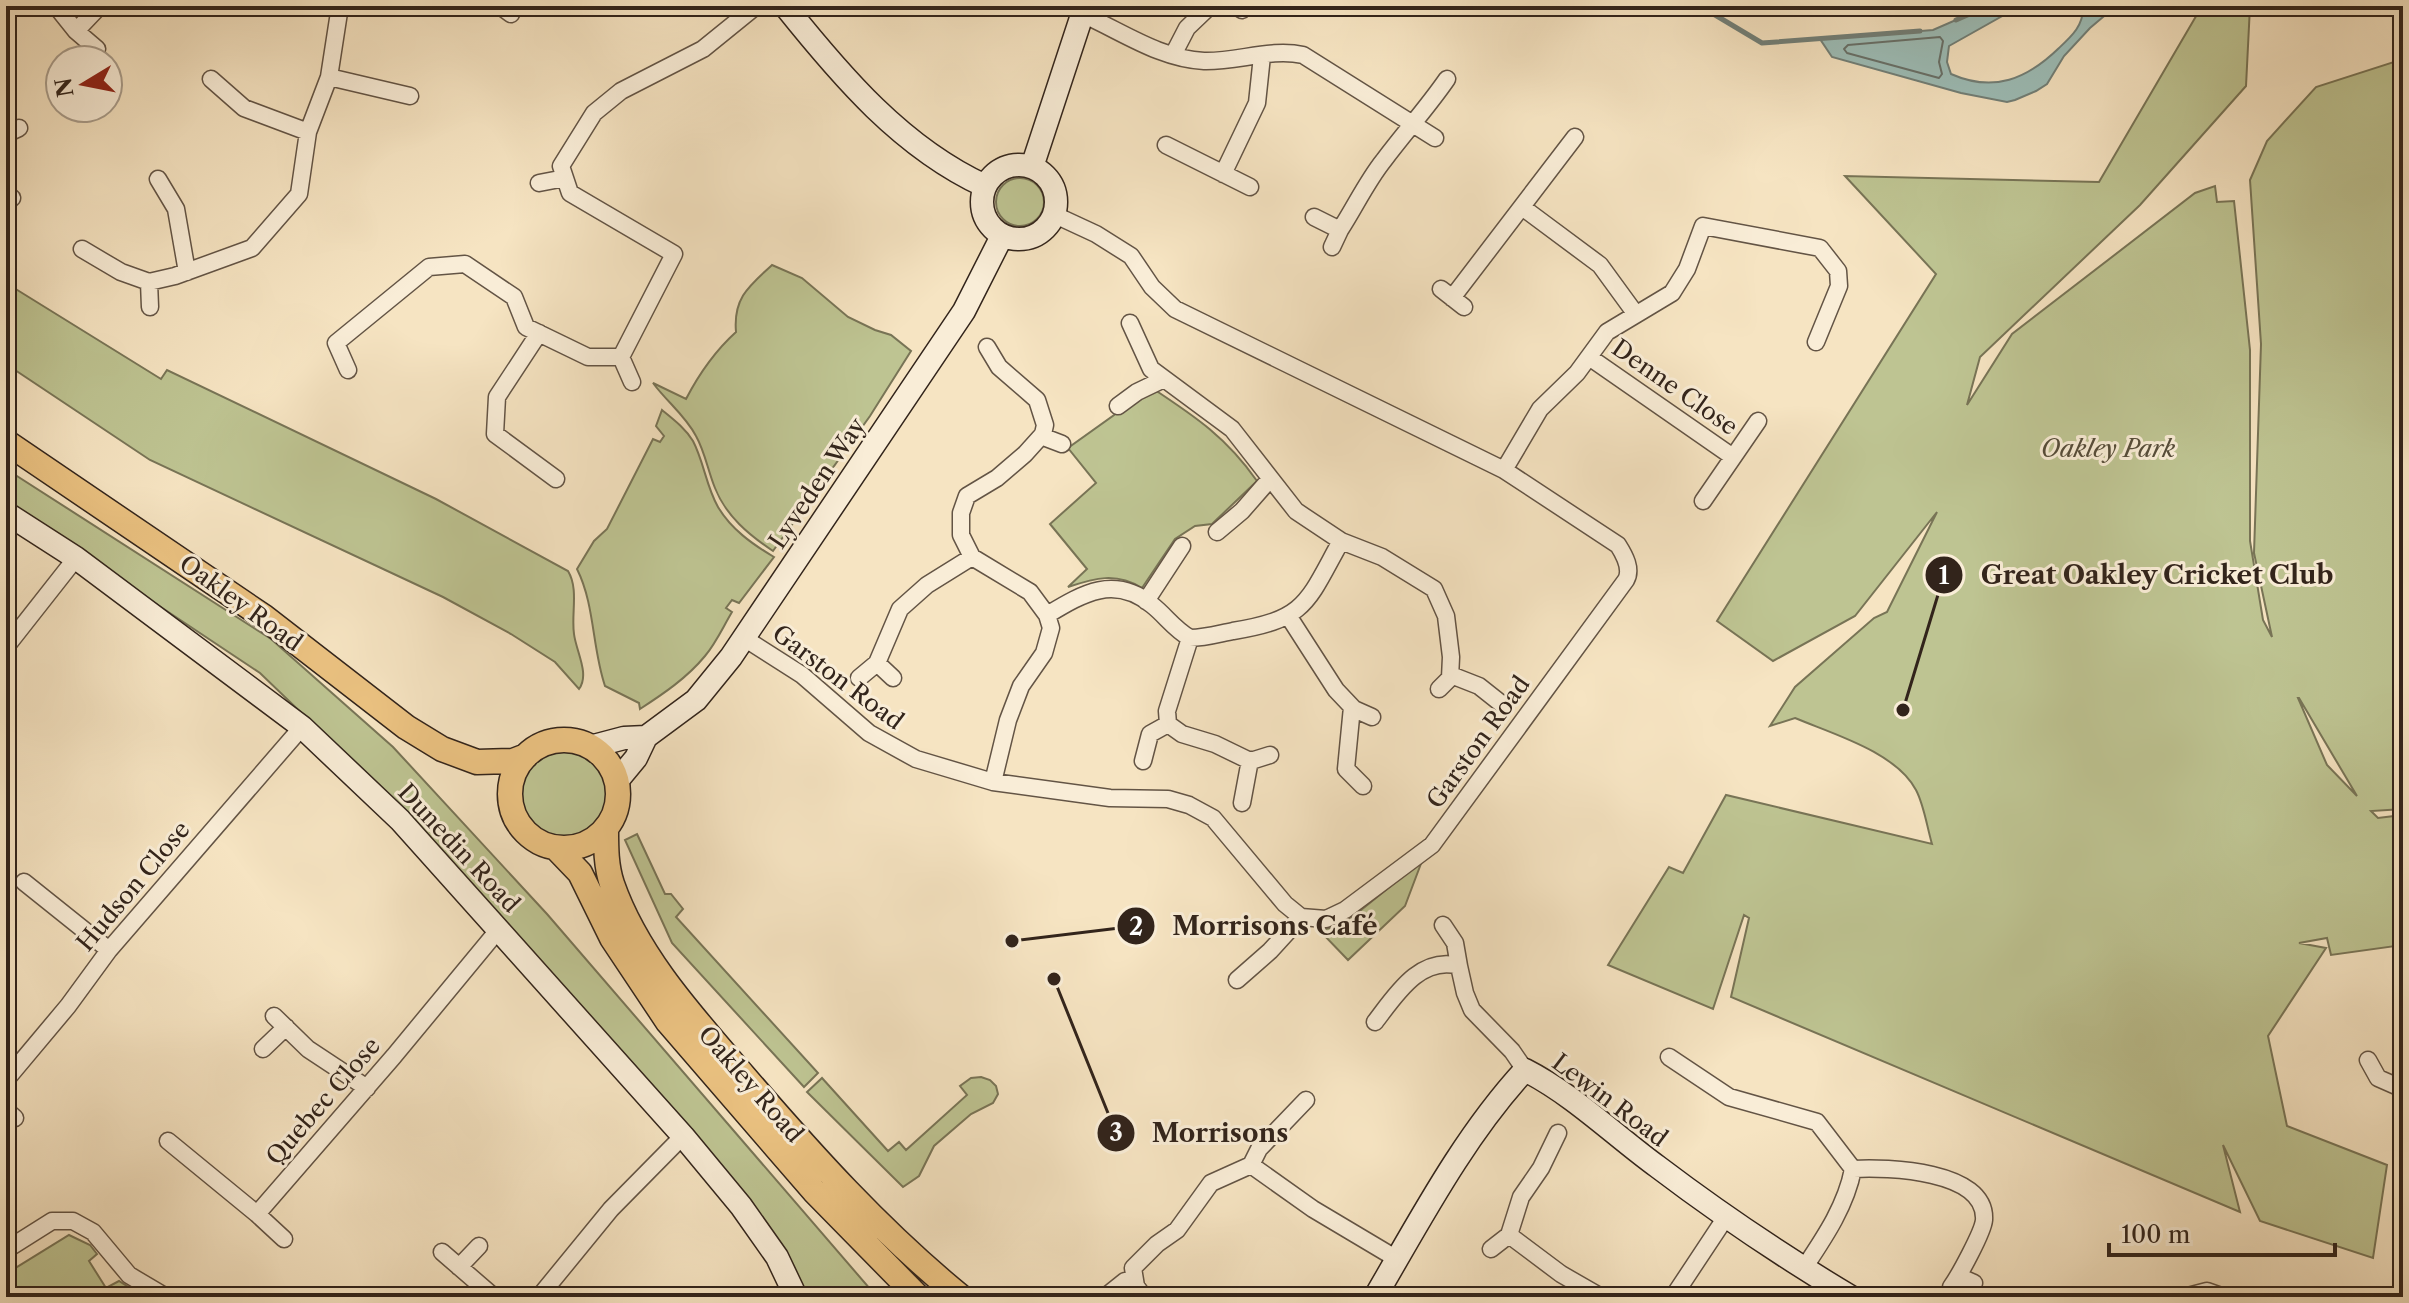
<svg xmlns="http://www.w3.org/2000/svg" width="2409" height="1303" viewBox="0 0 2409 1303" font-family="'Libre Caslon Text',serif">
  <rect width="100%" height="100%" fill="#f6e4c2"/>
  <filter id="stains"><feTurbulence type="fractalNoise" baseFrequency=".0025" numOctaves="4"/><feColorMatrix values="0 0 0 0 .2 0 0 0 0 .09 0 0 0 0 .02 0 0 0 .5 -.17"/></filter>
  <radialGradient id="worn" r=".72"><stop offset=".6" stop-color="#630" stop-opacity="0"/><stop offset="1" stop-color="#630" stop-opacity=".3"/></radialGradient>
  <path fill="#bec492" stroke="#787456" stroke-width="2" fill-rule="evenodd" d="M2202,6H2250L2246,86L2140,205L1980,357L1967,405L2012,334L2195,193L2215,186L2217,202L2234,201L2250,350V541L2263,620L2272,637L2254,553L2261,344L2250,180L2267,141L2316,87L2403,59V809L2371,811L2378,818L2403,815V945L2331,955L2327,938L2299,943L2326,948L2268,1036L2287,1126L2387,1165L2373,1258L2260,1221L2223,1145L2240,1212L1731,997L1749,918L1744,915L1713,1009L1608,965L1669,867L1683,873L1726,795L1932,844C1927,827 1924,805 1916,790C1896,752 1833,734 1795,718L1770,726L1795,687L1874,618L1887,612L1937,512L1855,616L1773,661L1717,621L1936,274L1845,176L2099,182ZM2298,698H2299L2357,796L2327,765Z
    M996 202a24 24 0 1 1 48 0a24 24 0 1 1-48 0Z
    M772,265L802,278L848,317L875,330L891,335L911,351L870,416L773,551C749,535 726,516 715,488C708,471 705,452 696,436C685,415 667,402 653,383L686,399C699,374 715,351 736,332C733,298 749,286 772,265Z
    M6,283L161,379L167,370L436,499L568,571C579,589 571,614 574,634C576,651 590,674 579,689L555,662L511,634L443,597L150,460L6,364Z
    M1152,388C1196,417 1227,438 1257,481L1212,524L1195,526L1175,539L1142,588C1116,572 1095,578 1068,587L1087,569L1050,524L1096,483L1068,448Z
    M662,410C673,419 685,428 693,441C704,462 706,486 718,507C731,529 752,544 774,557L739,603L732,600L726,608L732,612C723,627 716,643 705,656C687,678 663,694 640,709L639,703L605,686C592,648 595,605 577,569L594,541L607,529L653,439L660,442L664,436L656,426Z
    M6,469L271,639L393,747L547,914L877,1297H804L420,827L260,673L6,504Z
    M519 793a45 45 0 1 1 90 0a45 45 0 1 1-90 0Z
    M637,834L665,894H671L683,909L676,917L818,1073L804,1087L672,943L625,840Z
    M1422,861L1405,906L1348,960L1319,930L1341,926Z
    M981,1077L990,1080L996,1086L998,1094L993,1103L971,1114L934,1146L919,1176L903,1187L807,1092L822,1078L888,1151L899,1142L906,1150L967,1095L960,1086L971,1078Z
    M69,1235L90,1245L97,1254L89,1261L106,1288L119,1281L144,1297H18L9,1272Z"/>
  <path fill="#9dbeb8" stroke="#728079" stroke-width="2" d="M1988,6H2020L1949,46L1947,62L1951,74C1994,93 2027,79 2059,48C2072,36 2084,25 2083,6H2116L2090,28L2064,56L2047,84L2036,91L2015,100L2007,102L1961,93L1832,57L1820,39L1933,30Z"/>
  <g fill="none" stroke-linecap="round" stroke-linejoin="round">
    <path stroke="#68716a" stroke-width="2" d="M1940,37L1943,41L1939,62L1942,74L1939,78L1847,53L1844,49L1848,45Z"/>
    <path stroke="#728079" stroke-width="5" d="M1700,6L1762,43L1920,31
      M1956,20L1988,6"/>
    <defs>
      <path id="street" d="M56,6L76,31L97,49
        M500,6L511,14
        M1237,6L1242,10
        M1082,14C1121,31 1160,59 1204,61C1237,62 1271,48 1303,55L1435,138
        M76,31L95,11
        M1173,55L1187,28L1210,6
        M329,77L410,96
        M211,79L244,108L308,132
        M6,134L19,128
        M1166,145L1250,187
        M1223,174L1257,103L1262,56
        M158,179L176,209L187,272
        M539,183L565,178
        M6,194L12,198
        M1522,207L1600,265L1635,313
        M1314,217L1340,230C1355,207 1367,181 1384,160C1405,132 1427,108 1447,79
        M1332,247L1340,230
        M82,249L121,272L149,282L175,276L252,248L299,194L308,132L329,77L340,6
        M149,282L150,307
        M1441,289L1464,307
        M1452,298L1575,137
        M1130,323L1151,369L1232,429L1296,511L1341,541L1382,557L1434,589L1446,616L1451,657L1450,678L1439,689
        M539,333L497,397L495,434L556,479
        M987,347L999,367L1037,400L1045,425L1043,434L1025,454L997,478L967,496L961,513V535L972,557L1030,592L1047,615L1051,628L1044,653L1021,686L1008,720L993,782
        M621,357L632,382
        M1589,357L1733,457
        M348,370L336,343L429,267L465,264L514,297L526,327L588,357H621L674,254L570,193L561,166L594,113L621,91L703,49L756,6
        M1118,406L1137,392L1164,379
        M1041,436L1062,444
        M1504,470L1540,409L1577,373L1607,332L1672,293L1687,269L1703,226L1820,248L1838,271L1839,286L1816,342
        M1703,501L1758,421
        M1217,532L1242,511L1270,479
        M1146,601L1182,546
        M1047,615C1082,594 1114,574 1152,605C1166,616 1174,629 1190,638L1167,711L1168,724L1182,734L1215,744L1248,760H1254L1270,755
        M1289,617L1336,690L1354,709L1372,717
        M744,638L802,675L869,733L916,759L993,782L1110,798L1168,799L1189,805L1213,818L1285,904L1301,917L1326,919L1345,910L1432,845L1626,580C1632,569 1625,556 1618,545L1504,470L1175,309L1152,287L1131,256L1096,234L1055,215
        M1190,638C1205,638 1218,634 1233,631C1307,619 1307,602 1341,541
        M6,647L76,558
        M877,663L893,678
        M1451,675L1479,686L1503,705
        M859,678L877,663L900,609L927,585L972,557
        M1352,707L1346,769L1363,786
        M1143,761L1150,734L1168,724
        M1242,803L1250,760
        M24,882L109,950
        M1443,925L1455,943L1459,966
        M1237,980L1270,951L1301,917
        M274,1016L308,1049L367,1088
        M1375,1022C1395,996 1420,955 1459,966L1465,993L1472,1010L1512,1051L1525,1070
        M263,1049L286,1027
        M1669,1057L1729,1097L1817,1122L1853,1169C1887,1167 1987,1170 1984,1220C1983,1232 1959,1276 1951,1287
        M2368,1060L2378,1078L2403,1089
        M6,1080L68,1006L109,950L302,727
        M6,1110L15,1118
        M1558,1133L1541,1168L1521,1197L1509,1235L1561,1274L1601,1297
        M168,1141L257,1214L394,1056L499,929
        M1251,1165L1259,1149L1306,1100
        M257,1214L284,1239
        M1491,1249L1509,1235
        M6,1250L52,1221H73L93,1232L129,1275L166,1297
        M442,1252L494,1297
        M459,1267L479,1246
        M1804,1268C1824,1238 1846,1206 1853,1169
        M1958,1276L1974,1283
        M6,1289L10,1297
        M539,1297L611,1209L683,1136
        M1105,1297L1125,1281L1134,1279
        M1144,1297L1136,1286L1133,1268L1157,1244L1177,1230L1211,1183L1251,1165L1313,1209L1397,1259
        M1673,1297L1726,1217
        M2184,1297L2207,1291L2224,1297"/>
      <path id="secondary" d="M785,6C841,76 902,148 985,186
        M982 202a37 37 0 1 1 74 0a37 37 0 1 1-74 0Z
        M1032,167L1085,6
        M6,513L76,558L302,727L400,820L683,1136L741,1206L777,1257L796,1297
        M590,747L624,738L646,737
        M617,781L636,758L646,737L696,700L731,657L964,311L1002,236
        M1375,1297C1420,1220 1464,1136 1525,1070C1574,1095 1614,1135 1658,1167C1720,1214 1784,1257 1851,1297"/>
      <path id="primary" d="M6,442L264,617L406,727L442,749L477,762L513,761L526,756
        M510 794a54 54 0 1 1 108 0a54 54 0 1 1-108 0Z
        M606,829C606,848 606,866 612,884C637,956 693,1017 743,1075C811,1154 880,1231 961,1297
        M556,848L580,873L612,938L668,1022L814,1191L918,1297"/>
    </defs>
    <use href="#street" stroke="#635445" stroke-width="19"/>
    <use href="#secondary" stroke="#32241b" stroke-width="25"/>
    <use href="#primary" stroke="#32241b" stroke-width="27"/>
    <use href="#street" stroke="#f9edd7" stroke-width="16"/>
    <use href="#secondary" stroke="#f9edd7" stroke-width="22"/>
    <use href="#primary" stroke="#ebc281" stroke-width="24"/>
  </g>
  <g text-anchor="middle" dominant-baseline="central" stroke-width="6" stroke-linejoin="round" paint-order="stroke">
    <g font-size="24" fill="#32241b" stroke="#f9edd7">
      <text transform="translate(1675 387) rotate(35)">Denne Close</text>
      <text transform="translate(817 483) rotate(-56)">Lyveden Way</text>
      <text transform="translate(241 603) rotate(36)">Oakley Road</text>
      <text transform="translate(838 677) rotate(37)">Garston Road</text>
      <text transform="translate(1478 742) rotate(-54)">Garston Road</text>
      <text transform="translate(459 848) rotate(47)">Dunedin Road</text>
      <text transform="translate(133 886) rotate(-50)">Hudson Close</text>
      <text transform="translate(751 1084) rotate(49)">Oakley Road</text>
      <text transform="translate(1610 1100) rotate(37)">Lewin Road</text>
      <text transform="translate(323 1101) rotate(-49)">Quebec Close</text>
    </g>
    <g font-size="24" font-style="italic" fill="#554c39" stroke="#f9edd7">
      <text x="2108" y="448">Oakley Park</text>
    </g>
  </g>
  <path fill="none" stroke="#32241b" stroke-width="3" d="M1903 710L1944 575M1012 941L1136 926M1054 979L1116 1133"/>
  <g fill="#32241b" stroke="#f9edd7" stroke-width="3">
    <circle cx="1903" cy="710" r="8"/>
    <circle cx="1012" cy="941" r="8"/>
    <circle cx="1054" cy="979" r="8"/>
    <circle cx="1944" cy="575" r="20"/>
    <circle cx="1136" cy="926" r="20"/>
    <circle cx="1116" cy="1133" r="20"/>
  </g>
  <g font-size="24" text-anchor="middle" font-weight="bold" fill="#fff">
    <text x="1944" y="584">1</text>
    <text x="1136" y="935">2</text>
    <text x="1116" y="1141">3</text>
  </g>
  <g font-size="26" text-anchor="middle" font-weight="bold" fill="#32241b" stroke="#f9edd7" stroke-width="6" stroke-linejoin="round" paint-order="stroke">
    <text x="2157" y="584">Great Oakley Cricket Club</text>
    <text x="1275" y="935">Morrisons Café</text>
    <text x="1220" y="1142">Morrisons</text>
  </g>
  <rect width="2409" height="1303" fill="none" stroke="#f6e4c2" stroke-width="32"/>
  <rect x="8" y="8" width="2393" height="1287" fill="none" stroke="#32241b" stroke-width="4"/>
  <rect x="16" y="16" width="2377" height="1271" fill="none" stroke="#32241b" stroke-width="2"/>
  <g transform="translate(84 84) rotate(260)"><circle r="38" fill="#f9edd7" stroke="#a99d8c" stroke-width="2"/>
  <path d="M0-6L14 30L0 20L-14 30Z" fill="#8f2418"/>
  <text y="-12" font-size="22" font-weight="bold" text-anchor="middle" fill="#32241b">N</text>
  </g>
  <path d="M2109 1243v12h226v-12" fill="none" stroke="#32241b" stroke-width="4"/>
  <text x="2121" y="1243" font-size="24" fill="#32241b" stroke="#f9edd7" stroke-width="6" paint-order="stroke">100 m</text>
  <rect width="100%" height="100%" filter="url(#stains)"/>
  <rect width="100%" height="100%" fill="url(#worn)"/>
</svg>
